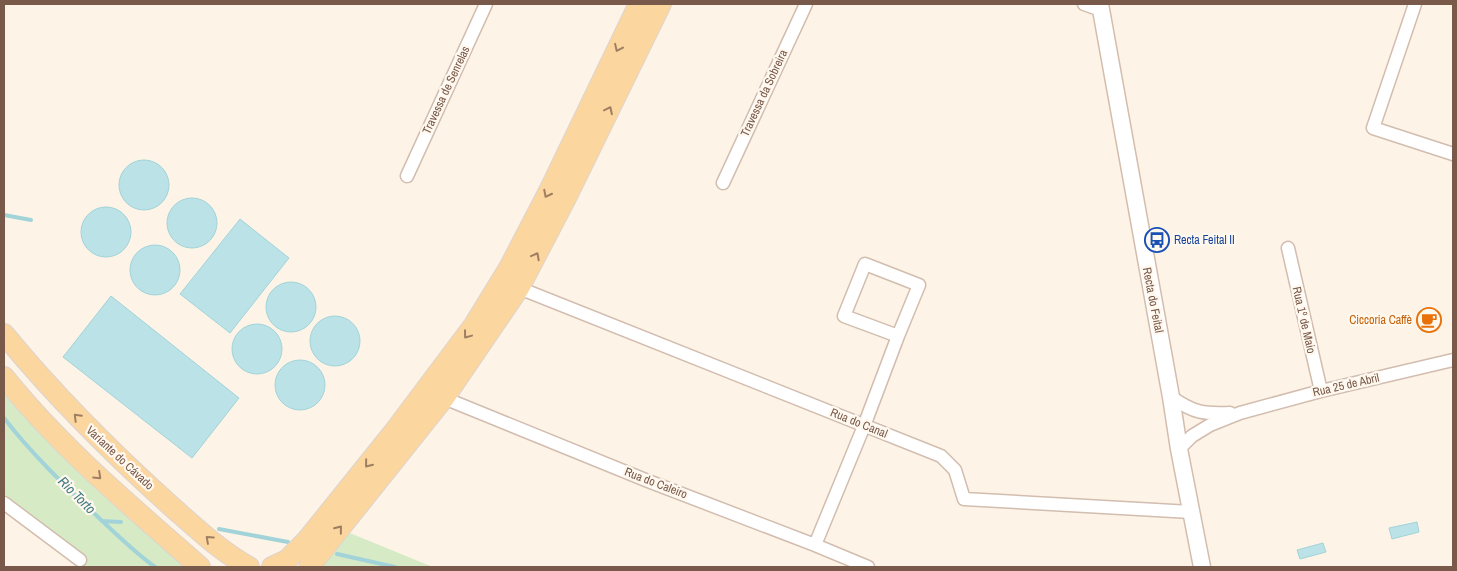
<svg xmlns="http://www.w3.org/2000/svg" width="1457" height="571" viewBox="0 0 1457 571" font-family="'Archivo Narrow',sans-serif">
  <rect width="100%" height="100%" fill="#fdf4e7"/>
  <path fill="#d6ebc5" d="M4,377L200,567H85L80,560L4,503Z
    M340,529L433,567H309Z"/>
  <path fill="#bbe2e7" stroke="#a1d3d9" d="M119 185a25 25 0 1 1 50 0a25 25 0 1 1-50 0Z
    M167 223a25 25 0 1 1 50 0a25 25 0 1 1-50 0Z
    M81 232a25 25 0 1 1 50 0a25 25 0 1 1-50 0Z
    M240,219L289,258L230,333L180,294Z
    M130 270a25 25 0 1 1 50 0a25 25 0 1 1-50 0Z
    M266 307a25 25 0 1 1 50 0a25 25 0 1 1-50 0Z
    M111,296L239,398L192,458L63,357Z
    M310 341a25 25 0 1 1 50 0a25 25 0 1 1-50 0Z
    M232 349a25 25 0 1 1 50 0a25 25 0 1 1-50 0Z
    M275 385a25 25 0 1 1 50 0a25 25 0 1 1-50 0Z
    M1417,522L1419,532L1392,539L1389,528Z
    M1323,543L1326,552L1300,559L1297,550Z"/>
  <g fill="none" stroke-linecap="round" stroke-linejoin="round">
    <path stroke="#a1d3d9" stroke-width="4" d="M4,215L31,220
      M4,418C31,453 64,485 97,516C116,534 134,552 155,567
      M102,521L121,522
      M219,529L288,542
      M337,554L395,567"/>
    <defs>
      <path id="minor" d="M1084,4L1101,10
        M1415,4L1373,128L1453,154
        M407,176L486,4
        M723,183L806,4
        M1288,248L1321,391
        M519,288L941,456L955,470L964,499L1191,512
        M1171,397C1194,413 1203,414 1230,413
        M444,398L648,481L815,545L868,567
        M1179,449L1192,436L1210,425L1240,413L1321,391L1453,360
        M4,503L80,560
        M815,545L864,426L898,336L919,285L865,264L844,316L898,336"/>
      <path id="tertiary" d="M1100,4L1171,397L1179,449L1202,567"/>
      <path id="primary" d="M4,334C55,396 111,452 171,506C196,528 220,551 249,567
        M4,377C61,448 132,507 200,567
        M272,567L287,560L307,540L393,433L474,325L509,268L550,189L639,4
        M309,567L444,398L519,288L566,198L661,4"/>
    </defs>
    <use href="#minor" stroke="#d2bdaf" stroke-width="15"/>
    <use href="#tertiary" stroke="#d2bdaf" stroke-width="19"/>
    <use href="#primary" stroke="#dcd4d0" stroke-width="22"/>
    <use href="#minor" stroke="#fff" stroke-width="12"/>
    <use href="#tertiary" stroke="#fff" stroke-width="16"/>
    <use href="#primary" stroke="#fcd69f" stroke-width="20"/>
  </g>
  <defs><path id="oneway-chevron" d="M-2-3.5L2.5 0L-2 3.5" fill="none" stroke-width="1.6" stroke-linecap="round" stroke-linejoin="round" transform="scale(1.25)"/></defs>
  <g stroke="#a07e64">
    <use href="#oneway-chevron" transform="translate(618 48) rotate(115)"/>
    <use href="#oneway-chevron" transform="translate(609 110) rotate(-64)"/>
    <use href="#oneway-chevron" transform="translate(547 194) rotate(117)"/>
    <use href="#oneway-chevron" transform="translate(536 256) rotate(-62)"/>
    <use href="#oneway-chevron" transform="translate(467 335) rotate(127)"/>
    <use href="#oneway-chevron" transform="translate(77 417) rotate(-135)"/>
    <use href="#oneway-chevron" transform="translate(368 464) rotate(129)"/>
    <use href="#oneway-chevron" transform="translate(98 476) rotate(43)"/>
    <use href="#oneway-chevron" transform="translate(339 529) rotate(-51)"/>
    <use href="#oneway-chevron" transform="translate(209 539) rotate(-138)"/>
  </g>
  <defs>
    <symbol id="bus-ring" viewBox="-11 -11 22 22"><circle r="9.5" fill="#fff8ee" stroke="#1a4fb4" stroke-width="1.5"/><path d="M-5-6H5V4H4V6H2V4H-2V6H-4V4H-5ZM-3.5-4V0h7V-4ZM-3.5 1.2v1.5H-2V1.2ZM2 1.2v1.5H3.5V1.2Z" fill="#1a4fb4"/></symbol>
    <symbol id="cafe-ring" viewBox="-11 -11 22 22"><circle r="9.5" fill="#fff8ee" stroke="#e8710a" stroke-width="1.5"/><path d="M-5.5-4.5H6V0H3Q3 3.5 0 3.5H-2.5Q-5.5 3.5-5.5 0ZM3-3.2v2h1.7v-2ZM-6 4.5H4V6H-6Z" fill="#e8710a"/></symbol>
  </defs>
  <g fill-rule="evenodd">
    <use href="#bus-ring" x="1143" y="226" width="28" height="28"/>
    <use href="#cafe-ring" x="1415" y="306" width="28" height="28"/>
  </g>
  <g text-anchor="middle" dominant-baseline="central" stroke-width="4.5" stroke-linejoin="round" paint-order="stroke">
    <g font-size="12" fill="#78594a" stroke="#fff8ee">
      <text transform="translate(446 90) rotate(-65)">Travessa de Senrelas</text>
      <text transform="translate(764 93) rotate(-65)">Travessa da Sobreira</text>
      <text transform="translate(1153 300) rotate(79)">Recta do Feital</text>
      <text transform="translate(1304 320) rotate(77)">Rua 1º de Maio</text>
      <text transform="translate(1346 385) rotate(-13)">Rua 25 de Abril</text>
      <text transform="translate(859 423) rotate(22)">Rua do Canal</text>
      <text transform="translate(120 458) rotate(43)">Variante do Cávado</text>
      <text transform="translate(656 483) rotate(21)">Rua do Caleiro</text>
    </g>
    <g font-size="12" fill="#164399" stroke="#fff8ee" text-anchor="start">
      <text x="1174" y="240">Recta Feital II</text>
    </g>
    <g font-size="12" fill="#c56008" stroke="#fff8ee" text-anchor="end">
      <text x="1412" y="320">Ciccoria Caffè</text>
    </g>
    <g font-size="14" font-style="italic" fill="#407b84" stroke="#fff8ee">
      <text transform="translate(77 495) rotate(45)">Rio Torto</text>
    </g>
  </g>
  <rect width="1457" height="571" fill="none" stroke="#78594a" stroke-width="10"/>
</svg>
